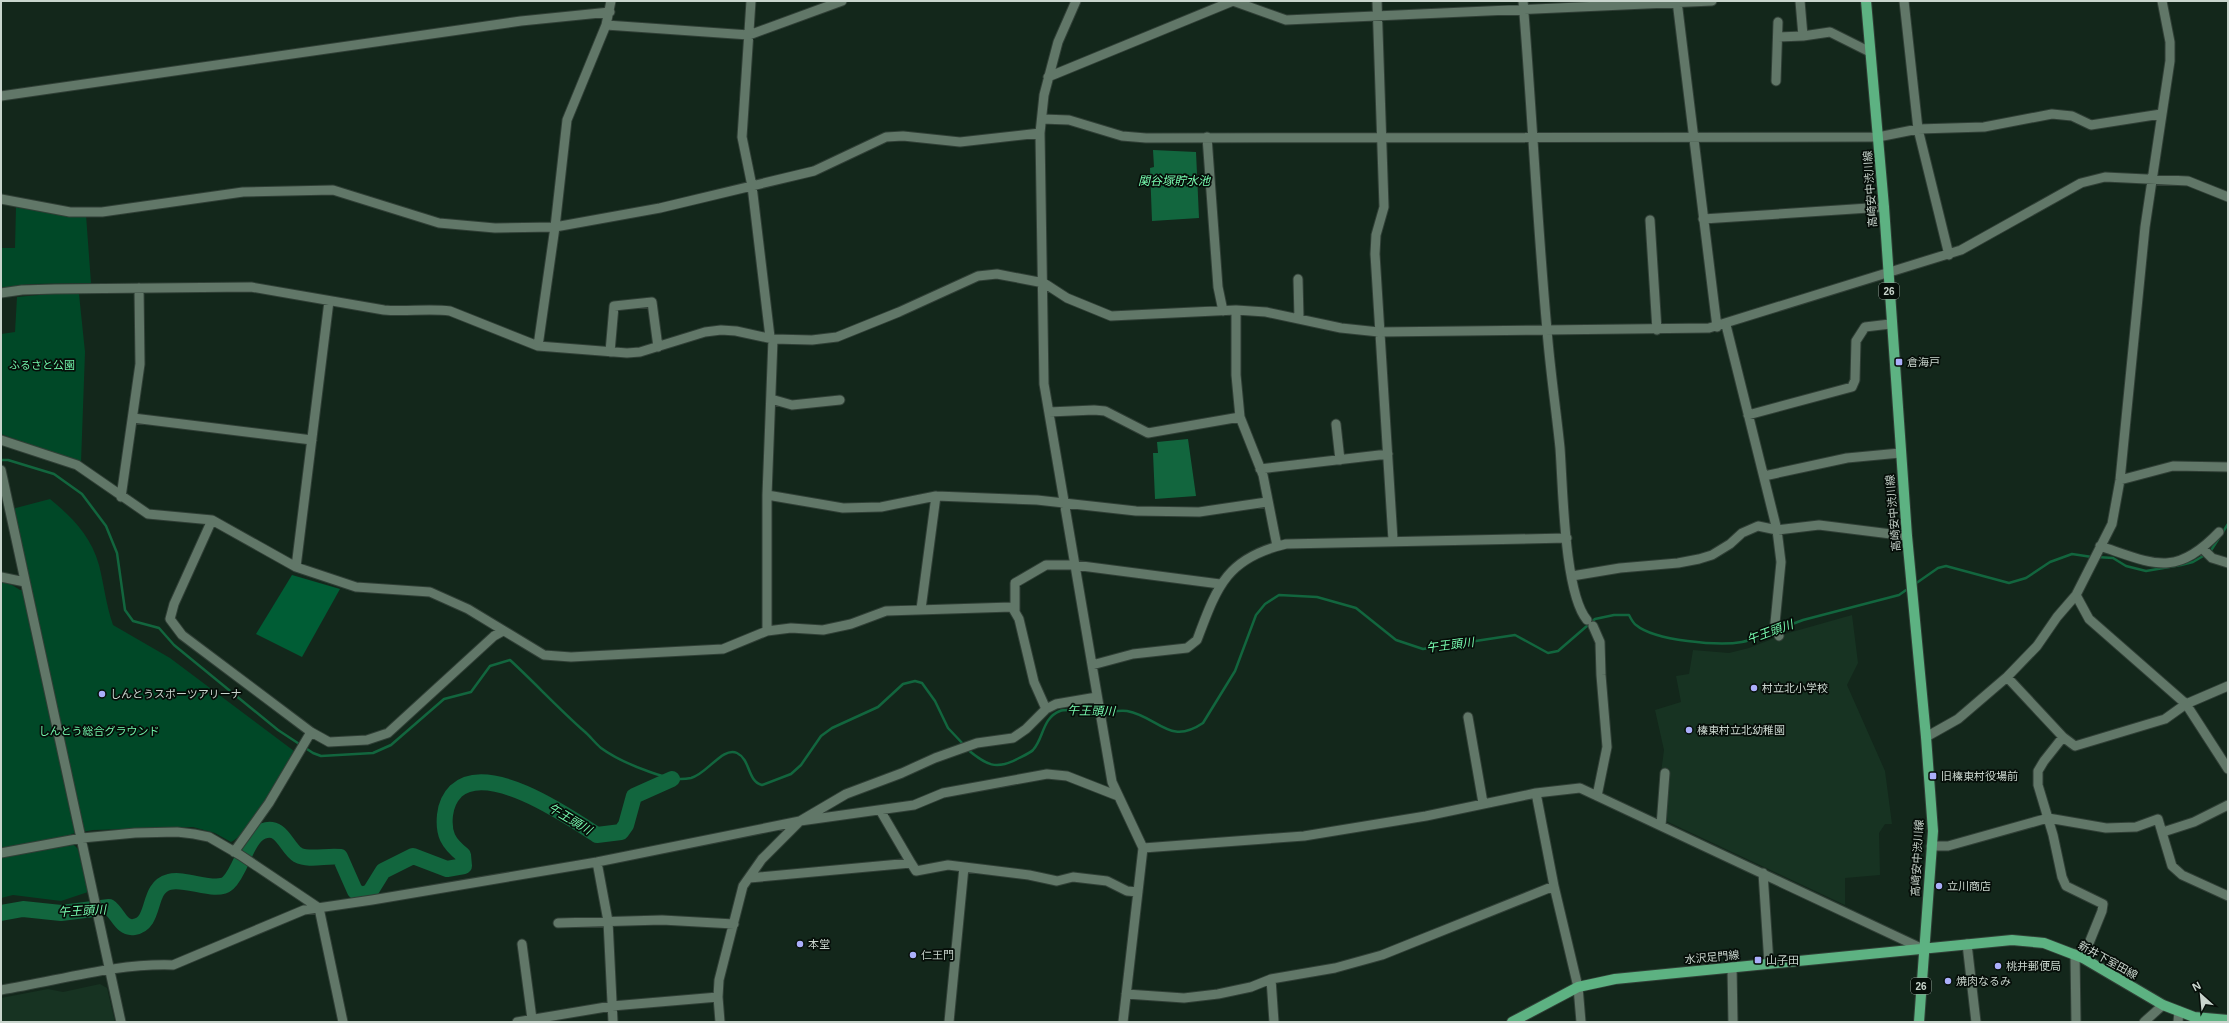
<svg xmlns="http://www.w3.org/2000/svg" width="2229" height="1023" viewBox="0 0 2229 1023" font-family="Helvetica,'Noto Sans JP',sans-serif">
  <rect width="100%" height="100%" fill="#13271b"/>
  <path fill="#173322" d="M1852,615L1858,663L1847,685L1885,771L1892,824H1885L1879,833L1880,875L1845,878V905L1666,821L1661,773L1664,750L1655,710L1681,702L1676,676L1689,674L1693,650L1729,653L1749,648L1785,634Z
    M100,984L107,988L115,1022H1V998L48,989L63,992Z"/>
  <path fill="#004827" d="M16,207L62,215H86L91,283L30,284L1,288V248H15Z
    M60,293L79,294L85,352L81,463L1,434V334L15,332L17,297Z
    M50,499C72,517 91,536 99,565C104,585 106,605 113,625L170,658L294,751C280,774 253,831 231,842L215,833L193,827L93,830L71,834L74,845L78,849L88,892L61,901L13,895L1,898V582L12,585L20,590L31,589L12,509Z"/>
  <path fill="#005d35" d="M292,575L340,589L302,657L256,634Z"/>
  <path fill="#12663e" d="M1153,150L1196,152L1199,218L1152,221L1150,168L1154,167Z
    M1188,439L1196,496L1155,499L1153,453H1158L1157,442Z"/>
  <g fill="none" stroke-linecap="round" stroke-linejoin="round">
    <path stroke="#12663e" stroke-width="2.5" d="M1,460H8L54,474L82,494L106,526L117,553L125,610L133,621L159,628L174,645L278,730L313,753L321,756L373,753L391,745L444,699L471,692L490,666L510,660C535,683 558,708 584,731C590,736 595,743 601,748C616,759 633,766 650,772C664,777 676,781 691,778C707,774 723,746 737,753C751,760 747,781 762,785L791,774L801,765L821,736L832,728L878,707L903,684L915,681L922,683L935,701L948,728L964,745
      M2097,557L2113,558L2126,566L2146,571L2181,565L2193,562L2210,552L2228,524
      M1915,584L1938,568L1946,566L2009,583L2026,578L2050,562L2072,554L2092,557
      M1779,629L1803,620L1899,595L1909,588
      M1102,712C1110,712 1119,710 1127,711C1159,717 1169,746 1203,723L1235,671L1256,615L1265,604L1279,595L1317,597L1356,608L1396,640L1423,649L1515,635L1548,653L1558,651L1595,619L1614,615H1629C1631,619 1633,623 1636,625C1655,641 1719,646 1742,642C1753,640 1764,634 1774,631
      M967,749C986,765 996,771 1019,758C1023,756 1030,753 1033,750C1044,738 1042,718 1060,711C1067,708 1089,712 1097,712"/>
    <path stroke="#12663e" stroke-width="16" d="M1,913L23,909L61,913L109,907C118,913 121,929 134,927C157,923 146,888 169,882C186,877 216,894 228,883C242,870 246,837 263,831C282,824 286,848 298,855C309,861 328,855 340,857L355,891L362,895L370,892L383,871L413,856L447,869L464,866L463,855C448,843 443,834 445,815C446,806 449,798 456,791C488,761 568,816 597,835L621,832L626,825L634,796L672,779"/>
    <defs>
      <path id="minor" d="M751,1L742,137L752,186L770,337
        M1076,1L1058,42L1044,95L1040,133L1044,384L1112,782L1143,848L1123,1022
        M1233,1L1286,20L1712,1
        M1377,1L1384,207L1376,235L1375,254L1393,540
        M1523,1C1532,110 1537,220 1547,330C1550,369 1556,409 1560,448C1563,487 1564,593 1587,620
        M1677,1L1717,327
        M1800,1L1803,36L1830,32L1870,52
        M1904,1L1918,129L1949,255
        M606,25L749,35L842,1
        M1778,37L1803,36
        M1048,77L1233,1
        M1776,81L1778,22
        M1,96L521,21L610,12
        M1042,119L1069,120L1122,136L1146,138L1878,137L1918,129L1984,127L2052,114L2072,116L2091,125L2161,114
        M1207,137L1218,287L1223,311
        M1,199L70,212H102L243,192L333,190L439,223L495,228L555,227L660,208L814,171L886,137L903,136L960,142L1040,133
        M1703,219L1884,207
        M1650,220L1657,330
        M1298,279L1299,318
        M1,293L22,290L55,289L251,287L384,310C406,312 429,308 450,311L538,346L627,353L640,352L705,332L721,330L736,331L773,339L812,340L837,337L899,312L978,276L997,274L1044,283L1067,298L1111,316L1236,310L1266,312L1341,328L1379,332L1709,328L1961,250L2081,183L2105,177L2188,181L2228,197
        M1236,310V375L1240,417L1263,475L1277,546
        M1726,325L1777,530L1781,562L1775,623L1779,636
        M538,346L555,227L567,120L606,25L611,1
        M610,352L614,306L652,302L658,347
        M771,399L792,405L840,400
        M1049,412L1094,410L1105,411L1148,433L1240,417
        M1748,415L1852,387L1855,380L1856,341L1865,327L1890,324
        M133,418L312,440
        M1336,424L1340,460
        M1,440L77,465L148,514L212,520L296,567L356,587L430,592L468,609L544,655L571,657L723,649L767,631L791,628L823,630L851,624L886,611L1012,607L1019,619L1034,682L1046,709
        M1260,469L1388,454
        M1,470L121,1022
        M1764,476L1847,458L1900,453
        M2120,480L2173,466L2228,467
        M767,495L843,508L881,507L936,496L1037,500L1136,511L1199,512L1267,502
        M121,497L140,364L139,288
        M212,520L174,604L170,619L182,635L311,732L329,742L367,740L388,733L494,636L503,631
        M2100,546C2154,564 2175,578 2219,532
        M2203,549L2212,558L2228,563
        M296,567L329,301
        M1572,576L1620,568L1678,563L1699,559L1712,555L1730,544L1742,533L1758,526L1777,530L1819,525L1907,536
        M1,577L25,582
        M2076,595L2089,619L2186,704L2228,769
        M921,609L936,496
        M1015,612V583L1046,565H1074L1220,584
        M1593,626L1600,642L1601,675L1607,747L1597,796
        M767,631V495L773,339
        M1092,665L1133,654L1187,648L1197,640C1217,587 1226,558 1286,544L1567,538
        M2007,677L2063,737L2075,746L2165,719L2186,704L2228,686
        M1468,717L1483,803
        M1926,737L1958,719L2007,677L2037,646L2057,617L2076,595L2112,524L2120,480L2145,227L2170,61V42L2162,1
        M2063,737L2044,761L2038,771V785L2053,835L2062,877L2066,886L2103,904L2102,911L2083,958
        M1536,793L1554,886L1578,987L1581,1022
        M880,810L911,863
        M1661,826L1665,773
        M2163,832L2194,822L2228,805
        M1931,846H1948L2048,818L2106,828L2136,827L2158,819L2172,866L2182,875L2228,896
        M1143,848L1304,836L1426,816L1536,793L1580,788L1923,949
        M234,852L269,803L311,732
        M1,853L82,838L135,833L177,832L194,834L209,837L240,855L319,908L343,1022
        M597,862L608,921L613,1022
        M1763,873L1769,964
        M749,878L911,863L916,871L948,865L1029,875L1057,881L1073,877L1107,881L1127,891L1138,892
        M558,923L662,920L734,924
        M522,944L532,1019
        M1967,944L1976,1022
        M2075,954L2076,1022
        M1732,967L1733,1022
        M1271,979L1274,1022
        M1,990C58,981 115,963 173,965L304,910L372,900L597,862L800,821L914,805L943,793L1047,774L1067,776L1118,796
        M1126,994L1184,998L1218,994L1251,987L1271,979L1335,968L1382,955L1554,886
        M517,1022L612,1006L718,997
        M720,1022L718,997L719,980L743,886L762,859L800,821L846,794L902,773L935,758L977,743L1013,738L1026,729L1046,709L1056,704L1097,697
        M949,1022L964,867
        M2144,1022L2163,1005
        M2178,1022L2179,1011"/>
      <path id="major" d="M1866,1L1884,207L1907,536L1926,737L1933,831L1919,1022
        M1512,1022L1578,987L1615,979L2012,940L2044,943L2083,958L2163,1005L2194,1017L2228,1020"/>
    </defs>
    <use href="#minor" stroke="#303f36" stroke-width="11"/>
    <use href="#major" stroke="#303f36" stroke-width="12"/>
    <use href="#minor" stroke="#617768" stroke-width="9"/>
    <use href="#major" stroke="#5db282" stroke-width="10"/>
  </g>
  <g fill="#abaffb" stroke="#060e09" stroke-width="1.5">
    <rect x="1895" y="358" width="8" height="8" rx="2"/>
    <circle cx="1754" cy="688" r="4"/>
    <circle cx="102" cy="694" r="4"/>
    <circle cx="1689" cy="730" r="4"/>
    <rect x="1929" y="772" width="8" height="8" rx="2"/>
    <circle cx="1939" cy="886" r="4"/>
    <circle cx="800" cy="944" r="4"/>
    <circle cx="913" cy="955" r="4"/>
    <rect x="1754" y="956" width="8" height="8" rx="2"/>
    <circle cx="1998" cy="966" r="4"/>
    <circle cx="1948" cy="981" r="4"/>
  </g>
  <g text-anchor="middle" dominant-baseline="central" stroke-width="3.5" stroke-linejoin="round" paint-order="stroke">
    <g fill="#060e09" stroke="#8e9992" stroke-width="1">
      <rect x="1879" y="283" width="20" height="16" rx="3"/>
      <rect x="1911" y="978" width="20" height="16" rx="3"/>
    </g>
    <g font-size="10" font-weight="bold" fill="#c9d5cd">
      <text x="1889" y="291">26</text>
      <text x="1921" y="986">26</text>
    </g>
    <g font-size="11" fill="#c9d5cd" stroke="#060e09">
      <text transform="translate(1870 189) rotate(-94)">高崎安中渋川線</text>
      <text transform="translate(1893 513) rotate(-95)">高崎安中渋川線</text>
      <text transform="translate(1917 858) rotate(-87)">高崎安中渋川線</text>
      <text transform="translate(1712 957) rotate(-5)">水沢足門線</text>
      <text transform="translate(2108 960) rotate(29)">新井下室田線</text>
    </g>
    <g font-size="11" fill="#c9d5cd" stroke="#060e09" text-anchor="start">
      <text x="1907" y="362">倉海戸</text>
      <text x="1762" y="688">村立北小学校</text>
      <text x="110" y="694">しんとうスポーツアリーナ</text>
      <text x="1697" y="730">榛東村立北幼稚園</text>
      <text x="1941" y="776">旧榛東村役場前</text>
      <text x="1947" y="886">立川商店</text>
      <text x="808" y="944">本堂</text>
      <text x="921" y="955">仁王門</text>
      <text x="1766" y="960">山子田</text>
      <text x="2006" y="966">桃井郵便局</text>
      <text x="1956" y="981">焼肉なるみ</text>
    </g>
    <g font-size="11" fill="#72f5ab" stroke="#060e09">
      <text x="42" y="365">ふるさと公園</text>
      <text x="99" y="731">しんとう総合グラウンド</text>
    </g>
    <g font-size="12" font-style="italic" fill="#78fbb0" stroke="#060e09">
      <text x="1174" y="181">関谷塚貯水池</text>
      <text transform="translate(1770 632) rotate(-20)">午王頭川</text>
      <text transform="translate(1450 645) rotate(-7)">午王頭川</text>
      <text transform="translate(1091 711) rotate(1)">午王頭川</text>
      <text transform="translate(570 819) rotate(31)">午王頭川</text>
      <text transform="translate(82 911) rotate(-3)">午王頭川</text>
    </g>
  </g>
  <rect width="2229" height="1023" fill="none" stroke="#c9d5cd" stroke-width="4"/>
  <g transform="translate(2201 995) rotate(333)" stroke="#060e09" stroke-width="3" paint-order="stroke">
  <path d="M0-3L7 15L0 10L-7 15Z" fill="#c9d5cd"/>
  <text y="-6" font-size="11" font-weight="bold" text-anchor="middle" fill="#c9d5cd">N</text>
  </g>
</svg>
